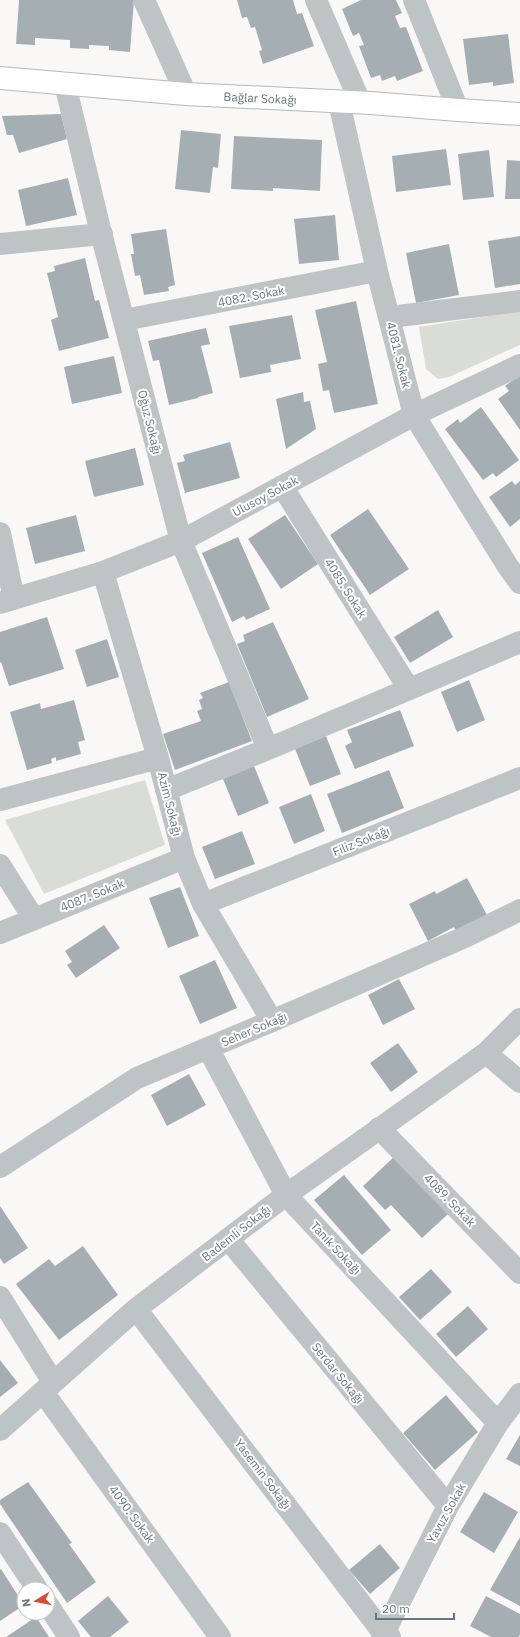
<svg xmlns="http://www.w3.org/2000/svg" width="520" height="1637" viewBox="0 0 520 1637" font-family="'IBM Plex Sans',sans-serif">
  <rect width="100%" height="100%" fill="#f9f8f6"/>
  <path fill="#d9ddd6" d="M520,311V345L449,377L438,379L426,369L419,327Z
    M145,780L165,845L44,894L5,820Z"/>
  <path fill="#a5afb3" d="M19,0H134L130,52L109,50V46L89,45V49L70,48V40L35,38V45L16,44Z
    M237,0H293L297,14L302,13L314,46L263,64L259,51L262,50L255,27L251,28L247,17L242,18Z
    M361,0H396L402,13L395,16L400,28L406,27L423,71L397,81L395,76L382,81L380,75L371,78L359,46L364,45L359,33L353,36L342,9Z
    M508,34L514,83L493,86V82L469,85L463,39Z
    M61,114L67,139L19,153L13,135H7L2,116Z
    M181,130L221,134L218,168L213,167L210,193L175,189Z
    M234,136L322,140L320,191L273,188V191L231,189Z
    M446,149L451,185L396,192L392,156Z
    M489,150L494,197L463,200L458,154Z
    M507,160L520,161V199H505Z
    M68,178L77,215L26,226L18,190Z
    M335,215L339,260L299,264L294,219Z
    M166,229L175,285L168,287L169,291L144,295L140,275L135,276L131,254H134L131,234Z
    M520,236V284L495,288L488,241Z
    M449,244L459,295L416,303L406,253Z
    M85,258L95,301L99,300L109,338L59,351L51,320L58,317L47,273L55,271L54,266Z
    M356,301L378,404L334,413L329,390L323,391L318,364L327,362L315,310Z
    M292,315L301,359L270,365L271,372L240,378L229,326Z
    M206,328L210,344L201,346L213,393L198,397V398L169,405L159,360L153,361L148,341Z
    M114,356L122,393L72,404L64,367Z
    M520,375V430L498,399L509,391L505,386Z
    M303,392L304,402L310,401L316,429L286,449L276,399Z
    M481,407L519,460L496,477L493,473L483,480L445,429L458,419L460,423Z
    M230,442L240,478L185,493L177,463L185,461L183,455Z
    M135,448L144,485L94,497L85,461Z
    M512,481L515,485L520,481V519L510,527L489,497Z
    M368,509L409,569L370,595L330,535Z
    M76,515L85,551L35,564L26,528Z
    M285,515L318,564L281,589L248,539Z
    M238,537L270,609L246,620L244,616L232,622L202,553Z
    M438,610L453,637L410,663L394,637Z
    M47,617L64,669L9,686L1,662L0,663V632Z
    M273,622L309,699L267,717L237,644L245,641L243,635Z
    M107,639L119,677L87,687L75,650Z
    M469,680L485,720L457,732L441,692Z
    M229,682L252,741L175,770L163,734L201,721L197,711L202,709L199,700L203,698L200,693Z
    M74,700L85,740L78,742L81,754L56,761V757L51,759L52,763L27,770L10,712L40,703L41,709Z
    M400,710L414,746L355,769L345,746L352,742L347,730Z
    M326,736L341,774L310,786L295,749Z
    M254,766L269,803L238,816L223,779Z
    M389,770L404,808L342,833L327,794Z
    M311,794L325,831L294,844L279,807Z
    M242,831L255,864L215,879L202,847Z
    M467,878L487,915L456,931L454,927L428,941L409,904L435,891L436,894Z
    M180,887L199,936L168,948L149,898Z
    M104,925L120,948L76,978L67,965L72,962L65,951Z
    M215,960L237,1008L200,1024L179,976Z
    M399,979L415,1009L383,1025L368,995Z
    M398,1043L418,1072L391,1092L370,1063Z
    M189,1074L206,1105L167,1126L151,1095Z
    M395,1156L448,1214L422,1238L391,1205L385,1210L363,1186Z
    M344,1175L391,1230L362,1255L314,1200Z
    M0,1206L28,1248L4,1264L0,1258Z
    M83,1246L118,1295L59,1340L16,1284L49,1259L55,1266Z
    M431,1269L452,1292L420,1320L399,1297Z
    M468,1306L488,1329L456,1357L436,1334Z
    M0,1360L18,1383L0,1397Z
    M446,1395L478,1432L435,1470L403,1433Z
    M520,1435V1466L506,1459Z
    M28,1482L72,1543L69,1544L96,1582L67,1603L0,1504V1500Z
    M484,1492L518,1512L494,1553L460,1532Z
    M520,1537V1606L490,1590Z
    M380,1544L400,1568L370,1594L349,1570Z
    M1,1569L24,1605L0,1621V1570Z
    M108,1596L129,1622L110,1637H91L78,1621Z
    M486,1596L520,1614V1634L519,1637H491L470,1626Z
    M36,1617L49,1637H6Z"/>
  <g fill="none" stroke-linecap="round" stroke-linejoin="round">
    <defs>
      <g id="secondary">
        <path id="s1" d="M0,78L186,94L371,103L458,110L520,114"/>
      </g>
    </defs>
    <use href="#secondary" stroke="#b3b9bd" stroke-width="24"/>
    <path stroke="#bec3c6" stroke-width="22" d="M144,0L186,94
      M316,0L360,102
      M414,0L458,110
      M65,84L100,229L181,541L268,749
      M339,102L377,271L414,415L507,565L520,583
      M0,244L102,234
      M390,317L520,301
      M124,320L377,271
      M282,486L409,689
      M0,533L14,599
      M103,572L158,758L184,858L203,904L272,1021
      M0,603L103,572L181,541L414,415L520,365
      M166,790L268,749L520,642
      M0,800L158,758
      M0,865L34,919
      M203,904L520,778
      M0,933L184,858
      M208,1048L286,1195L498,1423
      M486,1053L520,1082
      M379,1128L520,1273
      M0,1167L137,1078L272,1021L465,937L520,910
      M229,1240L448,1506
      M0,1297L53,1382
      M136,1309L384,1634L390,1637
      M43,1392L220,1637
      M0,1430L136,1309L286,1195L486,1053L520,1019
      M0,1533L37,1589
      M48,1605L69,1637
      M382,1637L448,1506L498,1423L520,1394"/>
    <use href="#secondary" stroke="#fff" stroke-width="22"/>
  </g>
  <g text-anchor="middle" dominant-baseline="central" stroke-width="4" stroke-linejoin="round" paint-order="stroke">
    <g font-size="12" fill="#66777f" stroke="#fff">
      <text stroke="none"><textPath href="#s1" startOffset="261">Bağlar Sokağı</textPath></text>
      <text transform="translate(251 296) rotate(-11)">4082. Sokak</text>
      <text transform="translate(399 355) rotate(76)">4081. Sokak</text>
      <text transform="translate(150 422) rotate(76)">Oğuz Sokağı</text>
      <text transform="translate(265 496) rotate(-28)">Ulusoy Sokak</text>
      <text transform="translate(346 588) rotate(58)">4085. Sokak</text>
      <text transform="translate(170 804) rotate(76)">Azim Sokağı</text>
      <text transform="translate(361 841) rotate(-22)">Filiz Sokağı</text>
      <text transform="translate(92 895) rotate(-22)">4087. Sokak</text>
      <text transform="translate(254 1029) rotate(-23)">Seher Sokağı</text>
      <text transform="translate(450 1200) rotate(46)">4089. Sokak</text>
      <text transform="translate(236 1233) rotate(-38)">Bademli Sokağı</text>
      <text transform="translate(336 1248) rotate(47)">Tanık Sokağı</text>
      <text transform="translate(338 1373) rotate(51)">Serdar Sokağı</text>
      <text transform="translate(263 1474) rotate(53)">Yasemin Sokağı</text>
      <text transform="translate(446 1513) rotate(-61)">Yavuz Sokak</text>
      <text transform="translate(132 1514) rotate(54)">4090. Sokak</text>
    </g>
  </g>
  <g transform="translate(36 1601) rotate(260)"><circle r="19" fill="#ffffff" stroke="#c2c9cc"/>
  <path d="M0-3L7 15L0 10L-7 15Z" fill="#d84d37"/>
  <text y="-6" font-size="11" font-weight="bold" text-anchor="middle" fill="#66777f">N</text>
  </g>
  <path d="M376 1613v6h78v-6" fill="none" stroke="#66777f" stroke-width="2"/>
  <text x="382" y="1613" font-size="12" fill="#66777f" stroke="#ffffff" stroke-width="3" paint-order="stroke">20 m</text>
</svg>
